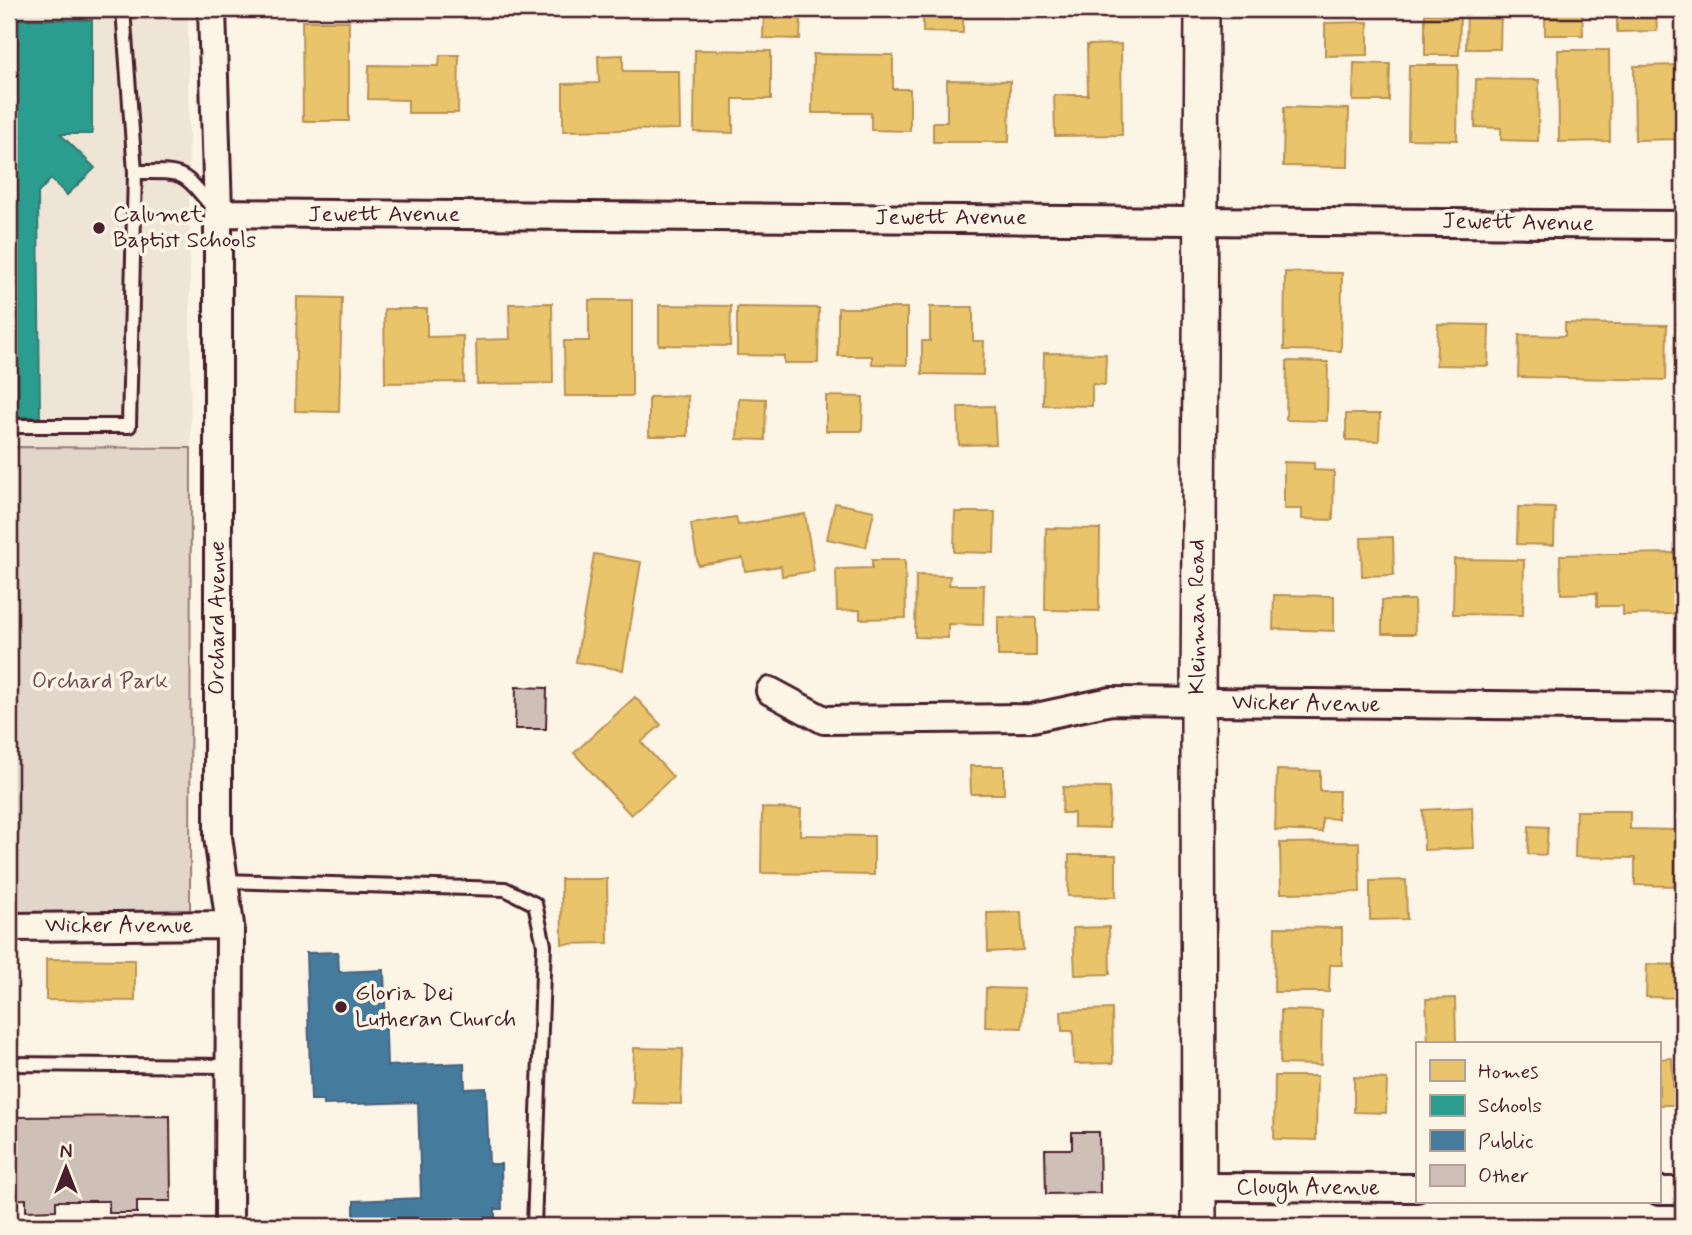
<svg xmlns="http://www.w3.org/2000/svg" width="1692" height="1235" viewBox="0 0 1692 1235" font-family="Mynerve,sans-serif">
  <rect width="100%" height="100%" fill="#fcf5e5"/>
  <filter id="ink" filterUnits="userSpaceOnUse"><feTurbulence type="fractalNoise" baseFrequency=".0143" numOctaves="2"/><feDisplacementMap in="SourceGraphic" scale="14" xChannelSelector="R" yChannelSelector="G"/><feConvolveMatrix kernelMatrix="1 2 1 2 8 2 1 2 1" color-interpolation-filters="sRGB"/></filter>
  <g filter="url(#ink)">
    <path fill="#eee5d7" d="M9,9H188L191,448H9Z"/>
    <path fill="#e2d5ca" stroke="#967a7a" stroke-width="2" d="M9,447L191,448L190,915L9,916Z"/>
    <path fill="#e9c46a" stroke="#b99257" stroke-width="2" d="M764,9H801L800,39L763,38Z
      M923,9H963V33L923,32Z
      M1467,9H1501L1500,49H1466Z
      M1545,9H1582L1583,35H1545Z
      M1617,9H1656L1657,31L1617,32Z
      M1425,14L1460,15L1459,55H1425Z
      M302,21H349V121H303Z
      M1368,22V55L1325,56V23Z
      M1121,44L1122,135L1055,136L1054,95H1088L1087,45Z
      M695,50L771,51V99H733V133L694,132Z
      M1558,50H1609L1610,141L1559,142Z
      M813,54L893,55V89H910V131L871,130V113H812Z
      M440,55H459L458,113H408V100L368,99L369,65L439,66Z
      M623,55V71H679L680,129L563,131V84L599,83L598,56Z
      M1354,63L1390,64L1389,101H1353Z
      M1409,65H1458L1457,140L1408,139Z
      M1683,65V139L1635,140L1634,66Z
      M1476,79L1539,80L1538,141L1501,140V128L1475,127Z
      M947,80L1010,81L1009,142H933V122H947Z
      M1284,107L1349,109L1348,167L1283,166Z
      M1285,272L1342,273L1341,351L1284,350Z
      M297,297L342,298L339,412L295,411Z
      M589,300H632V396H565L564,341H589Z
      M552,303L553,383L477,384L476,340L510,339L509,304Z
      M659,305L731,306L730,346L659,345Z
      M737,307L819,308L818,363H784V356L737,355Z
      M930,307H973V341H984L983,375L922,374V341H930Z
      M838,308H907V365L872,364V356H838Z
      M384,309H427V337L463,336L464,382L385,383Z
      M1565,323L1667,325L1666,380L1518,377L1519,335L1565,336Z
      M1438,324L1489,325L1488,366L1436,365Z
      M1044,353L1106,354L1105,385L1092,384V406L1043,405Z
      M1287,361L1328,362L1327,421L1286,420Z
      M688,396V436H649V397Z
      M826,396L863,397L862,431H826Z
      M739,398L766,399L765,440L737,439Z
      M994,406L996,444L959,445L958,407Z
      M1346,414H1380L1379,441L1346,440Z
      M1284,462L1314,463V470L1334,471L1333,520L1302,519V509H1284Z
      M835,503L874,511L866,547L827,539Z
      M1518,507L1555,508L1554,545L1517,544Z
      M955,512H995L994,553L954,552Z
      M805,514L814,571L782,576L781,566L745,571L743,558L698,565L691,524L736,517L738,525Z
      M1046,528L1100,529L1099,611L1045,610Z
      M1393,537L1394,575L1362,576L1361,538Z
      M1675,553V614L1623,615V606H1597V593L1561,594L1560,555Z
      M594,554L641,562L623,670L576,662Z
      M1454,559L1524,560L1523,615L1453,614Z
      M872,560H905L906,618L860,619V610L837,611L836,569L872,568Z
      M916,575L950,576L949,585H984L983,625L948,624V638L915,637Z
      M1274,595L1334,596V631L1273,629Z
      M1382,600H1414L1415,634H1382Z
      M998,617L1036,618V656H998Z
      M635,697L661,725L641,742L673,777L631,815L574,753Z
      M970,766H1004V794H971Z
      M1277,770L1320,771V791H1339L1338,819L1322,818V832L1275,830Z
      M1063,787L1110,788L1109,828L1074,827V813H1062Z
      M1472,807L1474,848L1424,850L1423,810Z
      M762,808L801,809L800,835L874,836V875L761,873Z
      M1576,811H1630V829L1677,830L1676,886L1635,885V858L1575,857Z
      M1529,826L1548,827L1546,855L1528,854Z
      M1359,842L1360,892L1281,893L1280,843Z
      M1069,855H1116V897L1068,896Z
      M561,879H607L608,943L562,944Z
      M1406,880L1407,919L1370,920V881Z
      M1021,912L1023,950L988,952L987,913Z
      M1109,927L1110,974L1075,975L1073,928Z
      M1275,927L1342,928V965H1330L1329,992H1274Z
      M9,947H12V1000H9Z
      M46,959L135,960V1001L46,1000Z
      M1647,964L1683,965V998L1646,997Z
      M986,988L1024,989L1022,1028L985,1027Z
      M1455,998L1456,1041L1428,1042L1426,999Z
      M1112,1009L1113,1063L1074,1064L1073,1031H1062L1061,1011Z
      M1281,1010L1322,1011L1321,1065L1280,1064Z
      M634,1048L683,1049L681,1104L632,1103Z
      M1672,1058L1674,1105H1659V1059Z
      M1275,1076H1317L1316,1140L1274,1139Z
      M1354,1077L1387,1079L1386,1113L1354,1112Z"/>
    <path fill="#2a9d8f" stroke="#347771" stroke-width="2" d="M9,19L92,20V134H60L95,168L67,195L51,179L38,193L40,417H9Z"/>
    <path fill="#457b9d" stroke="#465f7b" stroke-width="2" d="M338,952L339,972L384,970L387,1066L464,1063L465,1089L486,1088L489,1164H501L502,1209H495V1226H354V1201L421,1198L418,1102L323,1105V1100H311L306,953Z"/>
    <path fill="#cfc0b7" stroke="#4a1f2b" stroke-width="2" d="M516,687L547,688L546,729H515Z
      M170,1116L171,1201H137V1213H109V1201H56V1210L26,1211V1199L9,1200V1117Z
      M1072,1132H1099L1100,1193L1046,1194L1045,1149H1072Z
      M931,1219H1129V1226H931Z"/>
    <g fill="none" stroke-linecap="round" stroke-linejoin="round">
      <defs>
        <path id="service" d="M135,172C184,172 181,169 213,208
          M9,426H129L135,172L123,9
          M224,881L505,889L535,904L544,945L534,1226
          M9,1064L229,1066"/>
        <path id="minor" d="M212,9L218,213V837L230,925L229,1226
          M218,213L1683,225
          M770,691L824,720L1032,718L1111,701L1683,707
          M9,927L230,925
          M1198,1187L1417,1188
          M1659,1191H1683"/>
        <path id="tertiary" d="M1199,1226L1198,702L1202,9"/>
      </defs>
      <use href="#service" stroke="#4a1f2b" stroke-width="18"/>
      <use href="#minor" stroke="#4a1f2b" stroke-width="32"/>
      <use href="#tertiary" stroke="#4a1f2b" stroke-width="38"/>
      <use href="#service" stroke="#fcf5e5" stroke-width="12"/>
      <use href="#minor" stroke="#fcf5e5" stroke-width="26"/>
      <use href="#tertiary" stroke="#fcf5e5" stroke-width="33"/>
    </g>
  </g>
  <g fill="#4a1f2b" stroke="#fcf5e5" stroke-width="2.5">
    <circle cx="99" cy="228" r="7"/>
    <circle cx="341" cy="1007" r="7"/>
  </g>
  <g text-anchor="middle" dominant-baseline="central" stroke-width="7" stroke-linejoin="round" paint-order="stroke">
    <g font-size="23" fill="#4a1f2b" stroke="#fcf5e5" text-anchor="start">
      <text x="113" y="215">Calumet<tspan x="113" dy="26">Baptist Schools</tspan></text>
      <text x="355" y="994">Gloria Dei<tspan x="355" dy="26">Lutheran Church</tspan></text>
    </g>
    <g font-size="23" fill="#4a1f2b" stroke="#fcf5e5">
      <text x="384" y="215">Jewett Avenue</text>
      <text x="951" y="218">Jewett Avenue</text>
      <text transform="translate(1518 223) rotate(1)">Jewett Avenue</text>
      <text transform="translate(1198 617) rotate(-90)">Kleinman Road</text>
      <text transform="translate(218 618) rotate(-90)">Orchard Avenue</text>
      <text transform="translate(1306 704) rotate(1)">Wicker Avenue</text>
      <text x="119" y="926">Wicker Avenue</text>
      <text x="1308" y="1188">Clough Avenue</text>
    </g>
    <g font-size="23" fill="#704c53" stroke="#fcf5e5">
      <text x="100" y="682">Orchard Park</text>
    </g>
  </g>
  <rect width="1692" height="1235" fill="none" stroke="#fcf5e5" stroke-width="35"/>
  <rect x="18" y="18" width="1657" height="1200" fill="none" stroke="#4a1f2b" stroke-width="2.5" filter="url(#ink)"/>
  <rect x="1416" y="1042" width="245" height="161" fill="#fcf5e5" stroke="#b59f9b" stroke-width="2"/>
  <rect x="1430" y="1060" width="35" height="21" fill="#e9c46a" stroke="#b59f9b" stroke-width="2"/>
  <text x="1478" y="1078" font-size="21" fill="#4a1f2b">Homes</text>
  <rect x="1430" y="1095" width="35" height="21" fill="#2a9d8f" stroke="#b59f9b" stroke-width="2"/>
  <text x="1478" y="1112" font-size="21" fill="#4a1f2b">Schools</text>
  <rect x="1430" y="1130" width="35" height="21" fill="#457b9d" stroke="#b59f9b" stroke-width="2"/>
  <text x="1478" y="1148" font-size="21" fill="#4a1f2b">Public</text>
  <rect x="1430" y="1165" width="35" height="21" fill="#cfc0b7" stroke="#b59f9b" stroke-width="2"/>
  <text x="1478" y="1182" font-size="21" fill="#4a1f2b">Other</text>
  <g transform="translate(66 1168)" stroke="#fcf5e5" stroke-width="5" paint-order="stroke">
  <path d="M0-5L12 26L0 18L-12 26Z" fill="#4a1f2b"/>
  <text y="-10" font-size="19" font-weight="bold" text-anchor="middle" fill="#4a1f2b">N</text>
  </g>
</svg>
